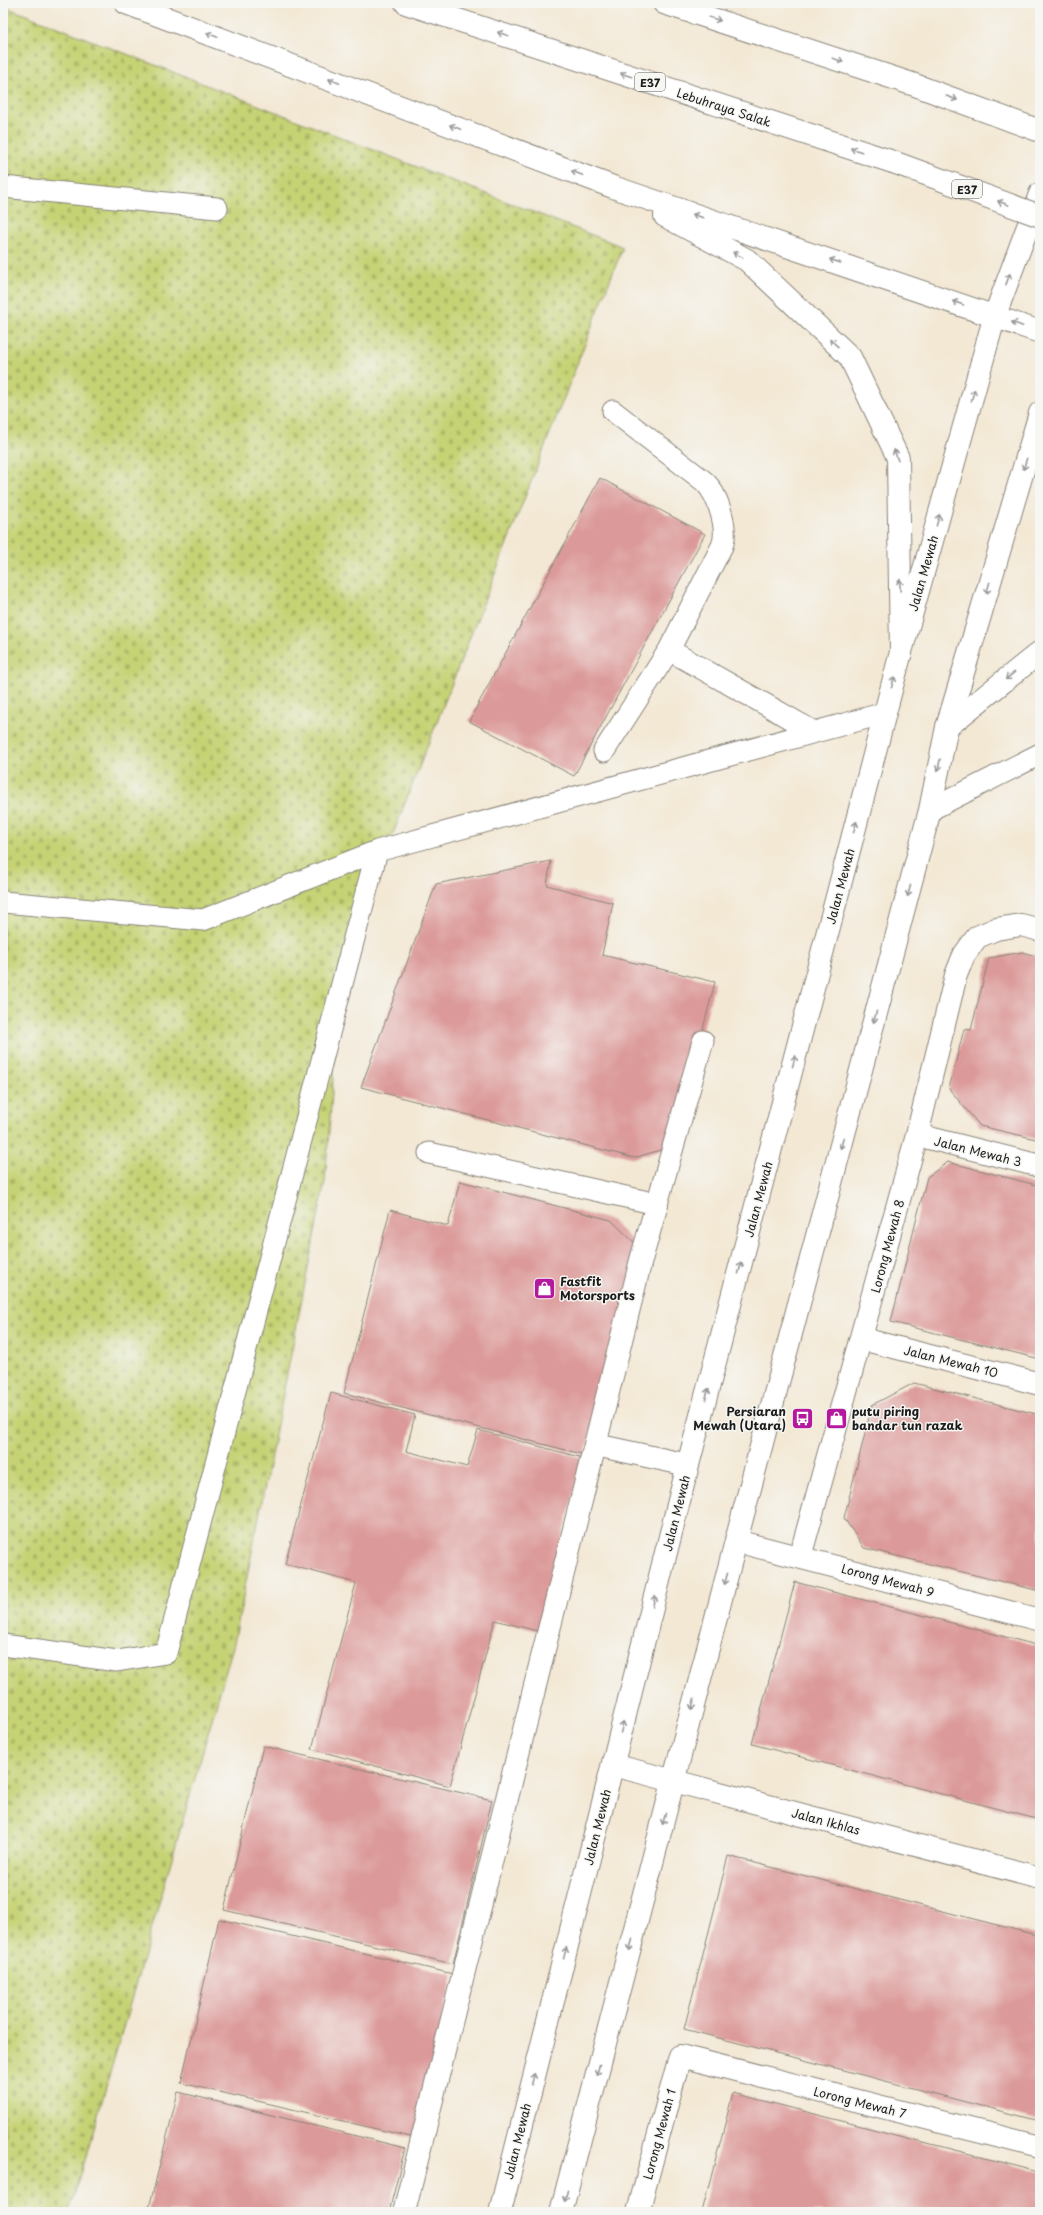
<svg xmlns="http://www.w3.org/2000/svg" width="1043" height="2215" viewBox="0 0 1043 2215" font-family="'Playpen Sans',sans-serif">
  <defs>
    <pattern id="cemetery-stones" width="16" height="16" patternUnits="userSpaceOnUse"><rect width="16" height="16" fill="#c6d375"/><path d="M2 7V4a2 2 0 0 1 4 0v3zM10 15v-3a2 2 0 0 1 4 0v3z" fill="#aab565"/></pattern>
  </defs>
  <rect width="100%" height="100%" fill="#f6f6f2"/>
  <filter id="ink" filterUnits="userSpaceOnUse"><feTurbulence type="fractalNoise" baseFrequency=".025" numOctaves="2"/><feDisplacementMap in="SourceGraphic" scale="8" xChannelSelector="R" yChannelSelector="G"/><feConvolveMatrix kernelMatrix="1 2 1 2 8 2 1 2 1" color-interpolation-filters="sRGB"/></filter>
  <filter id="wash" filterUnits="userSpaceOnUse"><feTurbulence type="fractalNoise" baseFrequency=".012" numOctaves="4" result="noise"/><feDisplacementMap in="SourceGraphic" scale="16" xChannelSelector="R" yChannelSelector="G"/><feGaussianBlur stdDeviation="0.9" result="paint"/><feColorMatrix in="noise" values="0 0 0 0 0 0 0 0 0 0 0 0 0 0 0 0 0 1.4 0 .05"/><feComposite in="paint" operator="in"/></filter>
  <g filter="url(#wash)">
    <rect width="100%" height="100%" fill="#f3e8d4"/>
    <path fill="url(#cemetery-stones)" stroke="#717848" d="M3,6L623,247L342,964L325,1182L234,1643L70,2212H3Z"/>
    <g id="blocks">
      <path fill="#db9a99" d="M600,478L705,534L574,776L469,721Z
        M551,861L547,885L613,903L602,955L715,982L673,1146L634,1158L361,1087L436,884Z
        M1022,952L1040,957V1140L980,1126L949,1089L964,1029L971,1030L989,958Z
        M948,1162L1040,1186V1359L891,1322L927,1177Z
        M460,1181L611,1220L638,1246L585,1455L344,1393L390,1210L448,1226Z
        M914,1383L1040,1415V1591L864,1548L844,1518L872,1405Z
        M331,1393L415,1415L406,1451L467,1467L478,1430L583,1458L537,1631L495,1620L450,1786L312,1749L356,1583L285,1564Z
        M795,1582L1040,1646V1820L752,1744Z
        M263,1746L492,1800L453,1964L224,1910Z
        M728,1856L1040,1936V2121L684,2029Z
        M219,1919L453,1974L415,2138L181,2083Z
        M178,2092L405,2148L389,2212H148Z
        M733,2093L1040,2172V2212H702Z"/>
    </g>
  </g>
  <g filter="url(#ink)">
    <use href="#blocks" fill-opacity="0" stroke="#888278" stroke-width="1"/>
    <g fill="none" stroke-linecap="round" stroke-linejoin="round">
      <defs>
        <path id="service" d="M3,187L217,208
          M613,411L705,482C718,495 729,529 722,546L669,650L814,732
          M604,751L669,650
          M930,810L1040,754
          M3,902L203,920L377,851L885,713
          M429,1153L657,1204L703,1041
          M3,1645L117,1661L166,1653L377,851"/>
        <path id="minor" d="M917,1135L1040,1166
          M862,1339L1040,1384
          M596,1445L688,1465
          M736,1541L1040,1620
          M800,1557L917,1135L956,975L964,955L977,937L996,929L1021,925L1040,930
          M674,1781L1040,1878
          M404,2212L641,1260L657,1204
          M638,2212L680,2056L1040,2147"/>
        <path id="tertiary" d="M613,1765L674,1781
          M500,2212L688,1465L901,652L995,315L1040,194
          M561,2212L736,1541L930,810L947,727L1040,413"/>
        <path id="trunk" d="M126,3L613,187L1040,332
          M406,3L893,162
          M664,3L915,85L1040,131
          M665,216L747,260L850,357L898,458L901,652
          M947,727L1040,652"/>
      </defs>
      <use href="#service" stroke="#888278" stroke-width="23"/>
      <use href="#minor" stroke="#888278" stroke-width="24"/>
      <use href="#tertiary" stroke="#888278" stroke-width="24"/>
      <use href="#trunk" stroke="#888278" stroke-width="24"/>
      <use href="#service" stroke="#fff" stroke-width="21"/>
      <use href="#minor" stroke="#fff" stroke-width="22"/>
      <use href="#tertiary" stroke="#fff" stroke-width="22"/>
      <use href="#trunk" stroke="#fff" stroke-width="22"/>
      <defs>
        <path id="trunk-bridge" d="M893,162L1040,216"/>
      </defs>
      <use href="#trunk-bridge" stroke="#888278" stroke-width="24" stroke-linecap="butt"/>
      <use href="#trunk-bridge" stroke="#fff" stroke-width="22"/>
    </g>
    <defs><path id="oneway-shaft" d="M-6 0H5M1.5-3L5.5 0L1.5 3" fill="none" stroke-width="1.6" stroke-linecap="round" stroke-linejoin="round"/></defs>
    <g stroke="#999">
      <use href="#oneway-shaft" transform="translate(715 19) rotate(18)"/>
      <use href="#oneway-shaft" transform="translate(503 34) rotate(-162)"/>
      <use href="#oneway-shaft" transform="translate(212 35) rotate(-159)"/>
      <use href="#oneway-shaft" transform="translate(838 60) rotate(18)"/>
      <use href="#oneway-shaft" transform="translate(626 75) rotate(-162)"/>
      <use href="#oneway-shaft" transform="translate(334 81) rotate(-159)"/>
      <use href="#oneway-shaft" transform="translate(952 98) rotate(20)"/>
      <use href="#oneway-shaft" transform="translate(455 127) rotate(-159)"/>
      <use href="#oneway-shaft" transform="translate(856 150) rotate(-162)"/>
      <use href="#oneway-shaft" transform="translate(577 173) rotate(-159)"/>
      <use href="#oneway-shaft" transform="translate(1003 203) rotate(-160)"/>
      <use href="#oneway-shaft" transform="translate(698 216) rotate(-161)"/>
      <use href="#oneway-shaft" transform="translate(738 255) rotate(-151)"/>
      <use href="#oneway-shaft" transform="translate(835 261) rotate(-161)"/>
      <use href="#oneway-shaft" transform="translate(1008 279) rotate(-70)"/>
      <use href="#oneway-shaft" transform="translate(958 303) rotate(-161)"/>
      <use href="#oneway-shaft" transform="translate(1017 324) rotate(-159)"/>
      <use href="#oneway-shaft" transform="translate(834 343) rotate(-137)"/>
      <use href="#oneway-shaft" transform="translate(973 395) rotate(-74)"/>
      <use href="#oneway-shaft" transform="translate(896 455) rotate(-109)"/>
      <use href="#oneway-shaft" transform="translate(1025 464) rotate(107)"/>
      <use href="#oneway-shaft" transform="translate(938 520) rotate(-74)"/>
      <use href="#oneway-shaft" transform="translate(900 585) rotate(-91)"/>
      <use href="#oneway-shaft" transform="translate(988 588) rotate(107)"/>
      <use href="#oneway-shaft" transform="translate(1010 676) rotate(141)"/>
      <use href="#oneway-shaft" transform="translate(893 682) rotate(-75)"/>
      <use href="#oneway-shaft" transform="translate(939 765) rotate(101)"/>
      <use href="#oneway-shaft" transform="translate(855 827) rotate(-75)"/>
      <use href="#oneway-shaft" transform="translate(909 891) rotate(105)"/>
      <use href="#oneway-shaft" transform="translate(875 1017) rotate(105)"/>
      <use href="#oneway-shaft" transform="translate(794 1061) rotate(-75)"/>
      <use href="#oneway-shaft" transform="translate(842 1143) rotate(105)"/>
      <use href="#oneway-shaft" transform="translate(740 1268) rotate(-75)"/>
      <use href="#oneway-shaft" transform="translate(707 1394) rotate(-75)"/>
      <use href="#oneway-shaft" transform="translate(726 1579) rotate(105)"/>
      <use href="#oneway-shaft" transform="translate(654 1601) rotate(-76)"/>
      <use href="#oneway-shaft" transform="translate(693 1704) rotate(105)"/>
      <use href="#oneway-shaft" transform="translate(622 1727) rotate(-76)"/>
      <use href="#oneway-shaft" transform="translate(664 1819) rotate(105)"/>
      <use href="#oneway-shaft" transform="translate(631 1945) rotate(105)"/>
      <use href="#oneway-shaft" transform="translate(565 1953) rotate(-76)"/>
      <use href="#oneway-shaft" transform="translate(598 2070) rotate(105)"/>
      <use href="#oneway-shaft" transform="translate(533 2079) rotate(-76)"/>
      <use href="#oneway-shaft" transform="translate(566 2196) rotate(105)"/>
    </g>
  </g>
  <defs>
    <symbol id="shop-square" viewBox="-11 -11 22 22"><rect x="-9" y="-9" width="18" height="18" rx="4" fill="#b5179e" stroke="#f6f6f2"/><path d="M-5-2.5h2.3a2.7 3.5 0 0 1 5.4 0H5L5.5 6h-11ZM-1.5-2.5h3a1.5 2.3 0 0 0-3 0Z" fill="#fff"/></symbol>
    <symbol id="bus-square" viewBox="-11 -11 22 22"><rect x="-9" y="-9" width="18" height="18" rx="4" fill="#b5179e" stroke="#f6f6f2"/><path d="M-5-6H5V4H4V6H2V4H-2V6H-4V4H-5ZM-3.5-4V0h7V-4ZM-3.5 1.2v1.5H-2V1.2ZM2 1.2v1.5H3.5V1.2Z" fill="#fff"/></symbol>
  </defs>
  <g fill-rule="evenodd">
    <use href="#shop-square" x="532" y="1276" width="25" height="25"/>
    <use href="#bus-square" x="790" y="1406" width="25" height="25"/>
    <use href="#shop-square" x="824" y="1406" width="25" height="25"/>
  </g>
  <g text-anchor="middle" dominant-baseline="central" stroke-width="3" stroke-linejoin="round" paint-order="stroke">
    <g fill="#f6f6f2" stroke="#5d5d5c" stroke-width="1">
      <rect x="635" y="73" width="30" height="18" rx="3"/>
      <rect x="952" y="180" width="30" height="18" rx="3"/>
    </g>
    <g font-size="11" font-weight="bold" fill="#1c1c1c">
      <text x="650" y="82">E37</text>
      <text x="967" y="189">E37</text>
    </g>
    <g font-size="12" fill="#1c1c1c" stroke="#f6f6f2">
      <text transform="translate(724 107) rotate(18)">Lebuhraya Salak</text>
      <text transform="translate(923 573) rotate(-74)">Jalan Mewah</text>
      <text transform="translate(840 886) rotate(-75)">Jalan Mewah</text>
      <text transform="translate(978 1151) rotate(14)">Jalan Mewah 3</text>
      <text transform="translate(758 1199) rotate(-75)">Jalan Mewah</text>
      <text transform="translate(887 1246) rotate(-75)">Lorong Mewah 8</text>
      <text transform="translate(951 1361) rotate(14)">Jalan Mewah 10</text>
      <text transform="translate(676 1513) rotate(-76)">Jalan Mewah</text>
      <text transform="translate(888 1580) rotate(15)">Lorong Mewah 9</text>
      <text transform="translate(826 1821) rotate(15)">Jalan Ikhlas</text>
      <text transform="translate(597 1827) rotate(-76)">Jalan Mewah</text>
      <text transform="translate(860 2102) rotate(14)">Lorong Mewah 7</text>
      <text transform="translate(659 2134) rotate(-75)">Lorong Mewah 1</text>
      <text transform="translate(517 2141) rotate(-76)">Jalan Mewah</text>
    </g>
    <g font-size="12" font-weight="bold" fill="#1c1c1c" stroke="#f6f6f2" text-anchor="start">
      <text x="560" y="1281">Fastfit<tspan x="560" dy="14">Motorsports</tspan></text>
      <text x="786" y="1411" text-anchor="end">Persiaran<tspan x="786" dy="14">Mewah (Utara)</tspan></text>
      <text x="852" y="1411">putu piring<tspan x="852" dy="14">bandar tun razak</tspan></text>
    </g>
  </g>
  <rect width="1043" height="2215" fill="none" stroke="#f6f6f2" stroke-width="16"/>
</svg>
